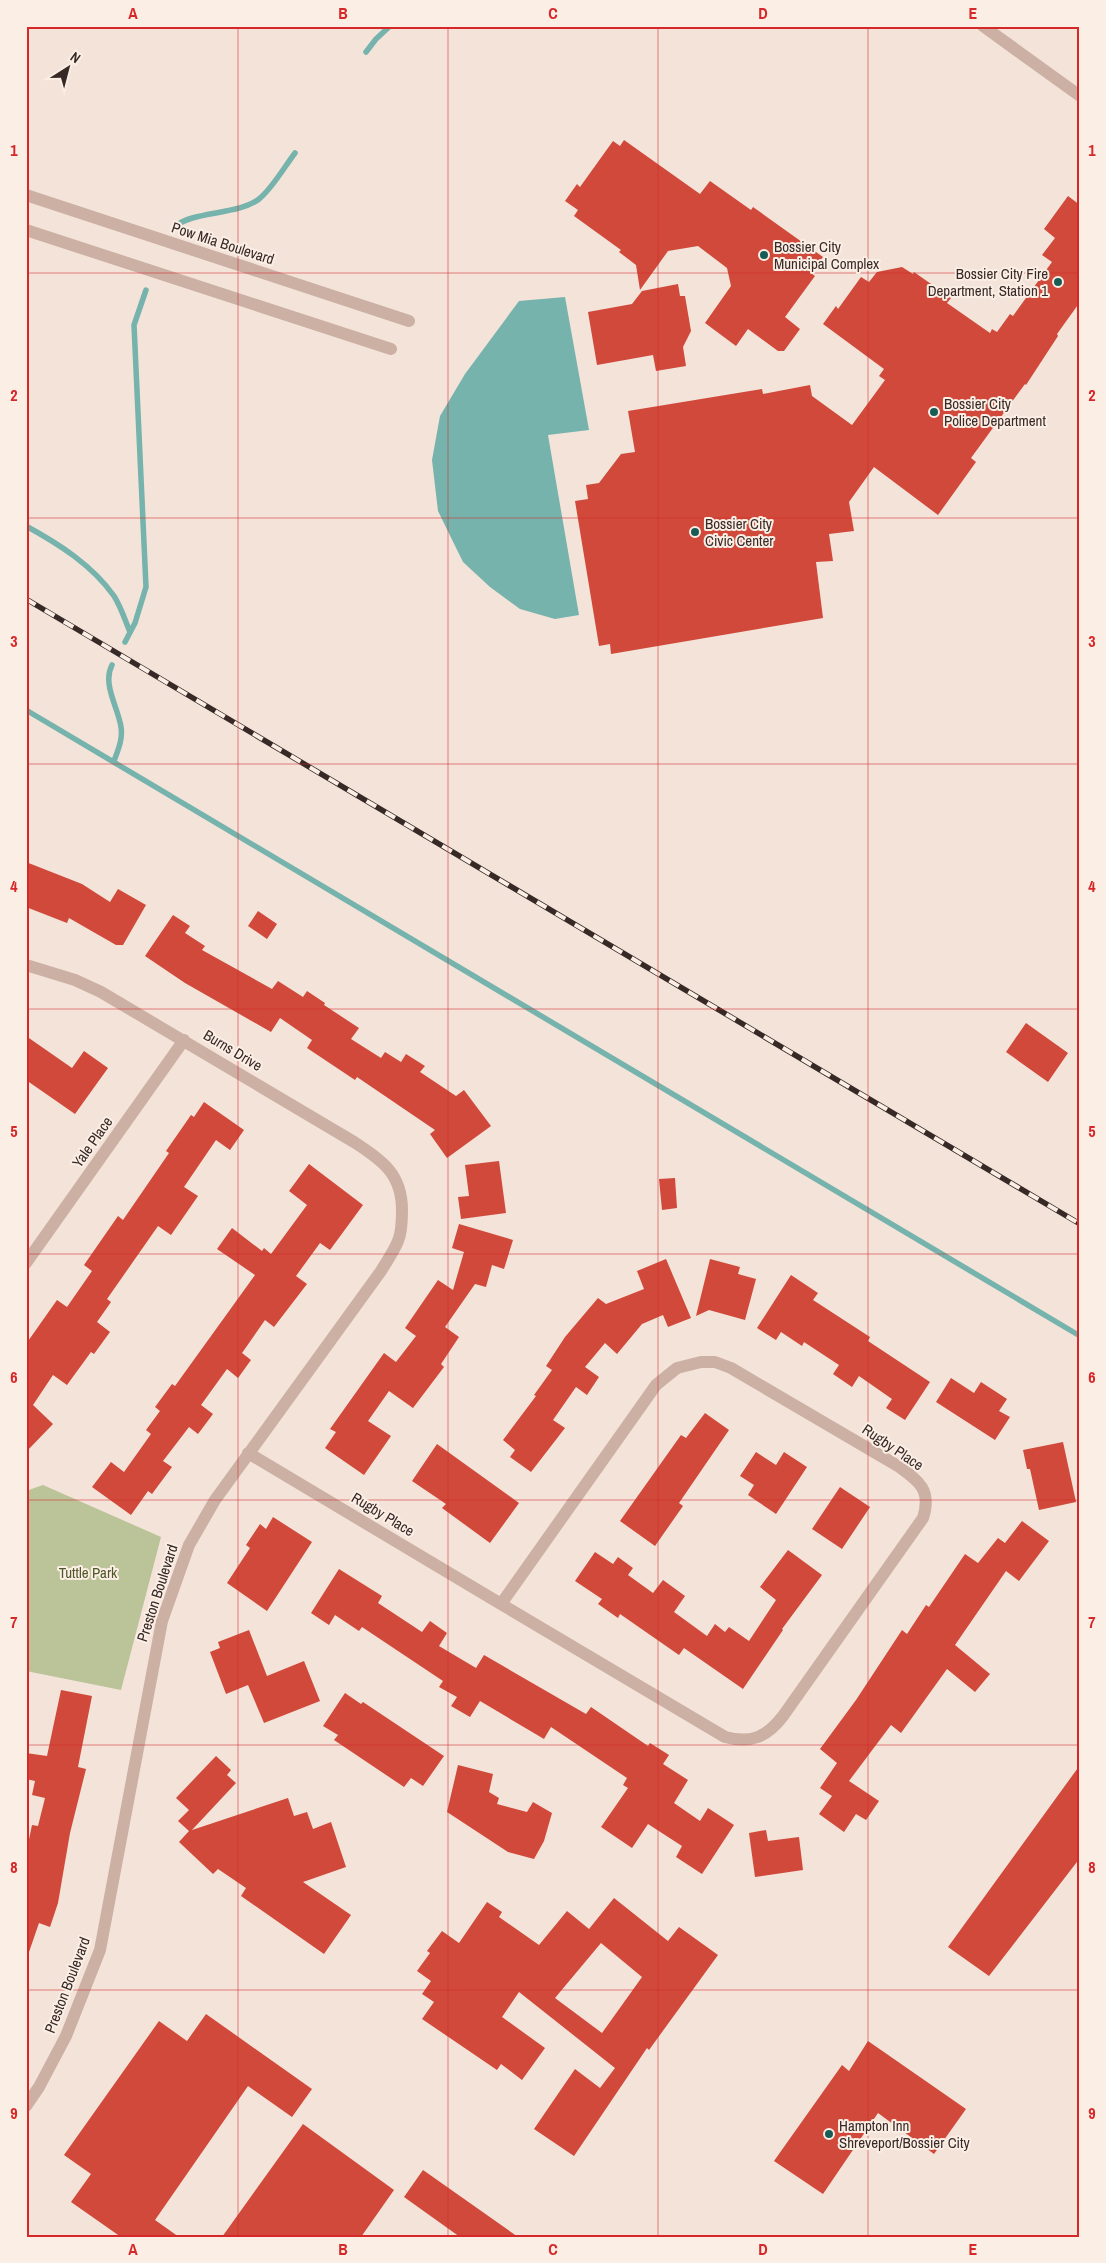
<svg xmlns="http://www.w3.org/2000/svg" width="1106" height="2263" viewBox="0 0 1106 2263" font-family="'Archivo Narrow',sans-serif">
  <rect width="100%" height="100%" fill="#f3e3d9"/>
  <path fill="#bbc398" d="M43,1485L161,1537L121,1690L26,1671V1491Z"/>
  <path fill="#75b3ac" d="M565,297L589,430L548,435L579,615L555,619L520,609L490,587L463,562L438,511L432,460L440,416L465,374L519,301Z"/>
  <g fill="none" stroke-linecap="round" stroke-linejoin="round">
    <path stroke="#75b3ac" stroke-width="5.5" d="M366,52L376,39L390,26
      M176,226C193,211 239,215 259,199C272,189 285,166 295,153
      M26,526C59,544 92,565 114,596C121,607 125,620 130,632
      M125,642L135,623L146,587L134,325L146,290
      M112,665C102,684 118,707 121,727C123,739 118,750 114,761
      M26,710L1080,1336"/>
  </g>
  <path fill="#d0493a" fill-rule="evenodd" d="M624,140L700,194L710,181L751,210L753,207L823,257L811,273L815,276L785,317L800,329L784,351H778L748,329L736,346L705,323L731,286L727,268L698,246L668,251L640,290L636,265L619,252L621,250L574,216L578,210L565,201L577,184L580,187L613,141L620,146Z
    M1068,196L1080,205V302L1057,334L1058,336L1026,385L1025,384L971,458L976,462L938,515L874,467L849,502L854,531L829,534L833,561L816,562L823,618L611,654L610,644L599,646L575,501L588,499L586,485L599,483L621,454L635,452L628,411L762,389L763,394L810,385L812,396L852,425L885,380L879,376L884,369L823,324L836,306L838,309L861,277L869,282L877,272L902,267L913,274L914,272L951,298L947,303L990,333L992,329L997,332L1010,314L1013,316L1052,262L1042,255L1055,238L1044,229Z
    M678,284L680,296H685L691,331L683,347L686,366L656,371L653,355L597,365L588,312L632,304L642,291Z
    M26,862L82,884L110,902L118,889L146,905L123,945H116L69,918L67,923L26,907Z
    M258,911L277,924L267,939L248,926Z
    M173,915L190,926L185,933L205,946L202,950L272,989L278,981L303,997L307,991L325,1003L324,1005L359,1028L351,1039L381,1058L385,1052L401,1062L406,1054L425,1066L420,1072L456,1096L464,1090L491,1126L447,1158L430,1134L435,1130L357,1077L355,1080L307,1048L312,1040L280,1018L271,1032L185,983L145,956Z
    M1026,1023L1068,1053L1048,1082L1006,1052Z
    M26,1036L72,1068L84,1051L108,1068L75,1114L26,1080Z
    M204,1102L244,1130L230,1150L216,1140L184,1187L198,1196L171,1235L158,1226L107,1299L111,1302L97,1322L110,1332L94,1354L91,1352L67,1385L53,1375L33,1405L53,1424L26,1452V1344L57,1300L67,1307L92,1271L84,1265L118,1216L123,1220L169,1153L166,1151L191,1115L194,1117Z
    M499,1161L506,1213L461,1219L458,1197L469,1196L465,1165Z
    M309,1164L363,1205L330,1250L320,1243L296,1276L307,1284L274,1327L265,1320L242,1353L251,1360L238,1378L227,1369L201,1405L213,1414L198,1434L189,1427L163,1461L172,1467L152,1494L148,1491L131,1515L92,1487L111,1462L124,1472L151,1434L146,1430L160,1411L155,1407L172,1384L175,1386L255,1275L217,1249L232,1228L262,1251L264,1248L271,1254L307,1205L289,1191Z
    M675,1178L677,1208L662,1210L659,1179Z
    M459,1224L513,1240L504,1269L492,1265L486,1287L475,1284L445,1327L459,1337L441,1364L444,1367L413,1408L389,1391L368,1421L391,1436L364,1475L325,1448L336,1432L330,1429L384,1353L396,1362L416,1336L405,1328L438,1280L453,1290L464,1252L452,1248Z
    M666,1259L691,1318L668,1327L663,1315L642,1324L617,1354L605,1343L585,1367L599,1377L587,1395L576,1387L553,1420L565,1428L531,1472L510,1457L515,1450L503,1440L536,1396L534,1395L552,1370L546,1366L565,1337L598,1298L606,1304L644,1289L637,1271Z
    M710,1259L740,1267L738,1274L756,1279L745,1320L709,1310L696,1316Z
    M791,1275L818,1293L813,1300L870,1337L868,1341L930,1382L905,1420L886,1408L892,1399L859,1376L852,1387L833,1374L839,1365L804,1342L802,1346L781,1332L776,1340L757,1328Z
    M951,1378L974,1393L981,1382L1007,1399L999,1411L1010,1417L995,1440L936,1402Z
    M705,1413L729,1430L679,1503L683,1506L655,1546L620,1521L681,1435L686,1438Z
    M1063,1442L1076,1502L1039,1510L1030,1469H1027L1023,1450Z
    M437,1444L519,1503L490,1543L442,1508L446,1504L412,1481Z
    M756,1452L776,1465L784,1452L807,1467L776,1514L748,1495L754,1485L740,1476Z
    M840,1487L870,1507L842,1549L812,1529Z
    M273,1517L312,1542L267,1611L227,1583L250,1548L246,1545L260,1524L266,1529Z
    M1022,1521L1049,1541L1019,1581L1006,1571L955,1645L990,1674L975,1692L947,1669L901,1733L891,1725L849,1781L879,1801L866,1820L856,1814L844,1832L819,1814L832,1796L820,1788L837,1763L820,1749L856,1700L902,1630L907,1634L926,1605L929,1607L965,1554L978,1563L998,1538L1005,1543Z
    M788,1550L822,1575L782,1629L783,1630L743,1689L684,1648L679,1655L620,1614L618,1618L598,1604L602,1599L575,1581L595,1552L613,1564L618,1557L633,1568L628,1575L653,1593L663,1580L685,1596L674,1612L707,1636L715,1624L725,1632L729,1627L749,1641L776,1600L760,1587Z
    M339,1569L382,1596L378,1603L422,1632L430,1621L447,1633L439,1646L476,1668L484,1655L586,1714L591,1707L648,1746L650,1743L669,1755L663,1764L688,1780L674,1803L700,1821L708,1808L734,1825L702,1874L676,1857L682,1846L648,1824L632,1848L601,1827L628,1788L623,1785L627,1778L551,1727L544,1739L480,1701L470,1717L451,1706L457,1697L439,1687L443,1681L362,1627L359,1631L335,1615L329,1625L311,1613Z
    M249,1630L267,1676L304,1661L320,1701L264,1723L248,1685L226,1694L210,1652L220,1648L218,1642Z
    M61,1690L92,1696L78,1767L86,1769L70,1833L58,1903L50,1927L39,1923L29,1952H26V1854L32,1825L38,1826L45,1798L32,1795L35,1781L26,1779V1753L47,1756Z
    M345,1693L361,1704L363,1702L444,1756L423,1786L411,1778L404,1787L334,1740L338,1735L323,1726Z
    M216,1756L231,1770L227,1775L236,1783L192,1830L288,1798L294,1816L307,1812L313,1829L331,1822L346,1867L303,1882L351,1915L324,1954L241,1896L246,1888L218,1869L213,1874L179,1842L189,1831L178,1821L189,1810L176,1798Z
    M458,1765L493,1774L489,1792L499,1798L497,1804L527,1812L533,1802L552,1813L544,1841L534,1859L508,1852L447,1812Z
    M1080,1765V1858L989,1976L948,1947Z
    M766,1830L768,1841L799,1837L803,1870L755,1877L749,1833Z
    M614,1898L668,1941L679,1927L718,1955L649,2050L647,2048L574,2156L534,2129L575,2069L600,2088L615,2068L519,1992L502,2017L545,2048L522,2080L501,2064L497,2070L422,2019L434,2002L422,1994L431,1981L417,1971L430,1953L427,1951L442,1931L459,1943L487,1902L502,1912L499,1917L539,1945L567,1911L589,1929ZM601,1943L642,1977L602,2033L555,1998Z
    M206,2014L312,2089L292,2117L248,2086L155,2220L179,2237H121L71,2202L91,2174L64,2155L159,2021L187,2041Z
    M868,2041L966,2109L934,2154L878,2113L823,2194L774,2161L842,2065L849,2071Z
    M303,2124L394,2190L361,2237H222Z
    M423,2170L518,2237H460L404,2197Z"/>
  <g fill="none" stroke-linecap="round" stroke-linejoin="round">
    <path stroke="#ccb0a4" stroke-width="12" d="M983,26L1080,96
      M26,195L409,321
      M26,230L391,349
      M26,965L75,980L101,992L354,1142C382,1160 402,1174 402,1210C402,1220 402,1232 398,1241C394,1251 387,1261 381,1271L215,1500L189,1545L162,1621L100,1950L66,2036L39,2087L26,2106
      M26,1263L184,1040
      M701,1362H715L731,1368L898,1466C919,1481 932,1490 923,1518L783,1716C767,1737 751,1744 725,1737L501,1604L656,1385L677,1368Z
      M248,1453L501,1604"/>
    <defs>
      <path id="rail" d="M26,599L1080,1224"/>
    </defs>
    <use href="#rail" stroke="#372926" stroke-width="5.5"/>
    <use href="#rail" stroke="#fbeee5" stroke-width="4" stroke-dasharray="11" stroke-linecap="butt"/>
  </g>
  <path fill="none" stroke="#d62828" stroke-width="1" stroke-opacity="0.55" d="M238,26V2237M448,26V2237M658,26V2237M868,26V2237M26,273H1080M26,518H1080M26,764H1080M26,1009H1080M26,1254H1080M26,1500H1080M26,1745H1080M26,1990H1080"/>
  <g fill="#185c56" stroke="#fbeee5" stroke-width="2">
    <circle cx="764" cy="255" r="5"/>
    <circle cx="1058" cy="282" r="5"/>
    <circle cx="934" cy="412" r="5"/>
    <circle cx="695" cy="532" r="5"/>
    <circle cx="829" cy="2134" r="5"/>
  </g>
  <g text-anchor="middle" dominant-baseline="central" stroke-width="4" stroke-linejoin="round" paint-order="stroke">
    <g font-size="15" fill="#372926" stroke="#fbeee5">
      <text transform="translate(223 243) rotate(18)">Pow Mia Boulevard</text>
      <text transform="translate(233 1050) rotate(31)">Burns Drive</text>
      <text transform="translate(92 1142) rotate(-55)">Yale Place</text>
      <text transform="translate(893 1447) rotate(34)">Rugby Place</text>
      <text transform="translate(383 1514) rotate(31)">Rugby Place</text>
      <text transform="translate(157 1593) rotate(-72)">Preston Boulevard</text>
      <text transform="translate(67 1985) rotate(-69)">Preston Boulevard</text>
    </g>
    <g font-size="15" fill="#372926" stroke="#fbeee5" text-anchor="start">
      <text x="774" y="246">Bossier City<tspan x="774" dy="17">Municipal Complex</tspan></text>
      <text x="1048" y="273" text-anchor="end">Bossier City Fire<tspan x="1048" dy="17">Department, Station 1</tspan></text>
      <text x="944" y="403">Bossier City<tspan x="944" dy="17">Police Department</tspan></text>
      <text x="705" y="523">Bossier City<tspan x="705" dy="17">Civic Center</tspan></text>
      <text x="839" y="2125">Hampton Inn<tspan x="839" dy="17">Shreveport/Bossier City</tspan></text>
    </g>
    <g font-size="15" fill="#4d5728" stroke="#fbeee5">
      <text x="88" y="1572">Tuttle Park</text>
    </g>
  </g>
  <rect width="1106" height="2263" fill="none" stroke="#fbeee5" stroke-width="55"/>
  <g transform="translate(68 68) rotate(36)" stroke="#fbeee5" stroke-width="4" paint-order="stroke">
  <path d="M0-4L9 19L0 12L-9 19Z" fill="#372926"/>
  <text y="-8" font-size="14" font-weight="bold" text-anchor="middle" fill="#372926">N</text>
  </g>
  <rect x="28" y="28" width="1050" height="2208" fill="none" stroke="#d62828" stroke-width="2"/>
  <g font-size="16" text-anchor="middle" font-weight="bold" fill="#d62828">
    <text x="133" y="19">A</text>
    <text x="343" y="19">B</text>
    <text x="553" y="19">C</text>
    <text x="763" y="19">D</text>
    <text x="973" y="19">E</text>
    <text x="14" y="156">1</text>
    <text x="1092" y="156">1</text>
    <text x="14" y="401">2</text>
    <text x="1092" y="401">2</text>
    <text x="14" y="647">3</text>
    <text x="1092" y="647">3</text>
    <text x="14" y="892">4</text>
    <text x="1092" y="892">4</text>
    <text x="14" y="1137">5</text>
    <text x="1092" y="1137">5</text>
    <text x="14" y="1383">6</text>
    <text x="1092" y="1383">6</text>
    <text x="14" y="1628">7</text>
    <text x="1092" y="1628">7</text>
    <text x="14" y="1873">8</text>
    <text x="1092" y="1873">8</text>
    <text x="14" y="2119">9</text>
    <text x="1092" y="2119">9</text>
    <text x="133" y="2255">A</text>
    <text x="343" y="2255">B</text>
    <text x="553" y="2255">C</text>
    <text x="763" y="2255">D</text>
    <text x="973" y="2255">E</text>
  </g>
</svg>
